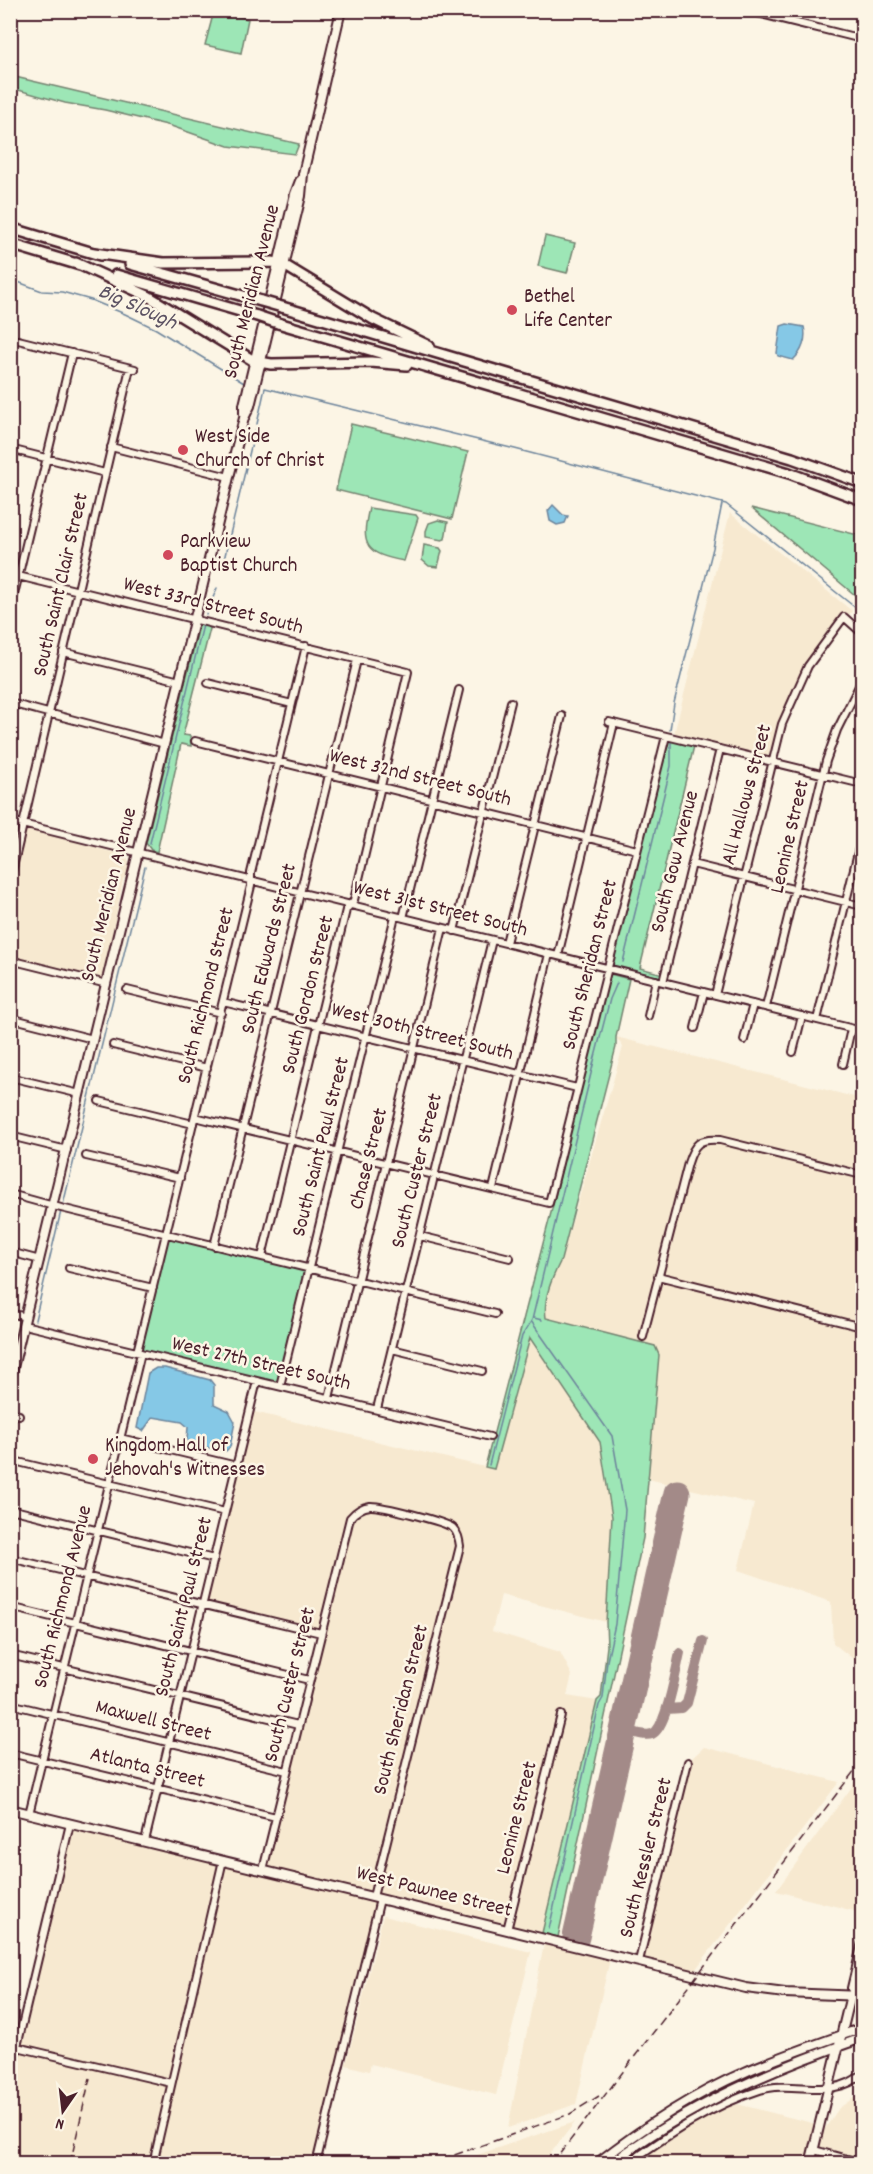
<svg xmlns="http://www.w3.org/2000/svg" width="873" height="2174" viewBox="0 0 873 2174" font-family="Dekko,sans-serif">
  <rect width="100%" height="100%" fill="#fcf5e5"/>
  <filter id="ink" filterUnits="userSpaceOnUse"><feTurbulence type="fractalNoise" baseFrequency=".0167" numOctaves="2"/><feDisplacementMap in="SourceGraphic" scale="12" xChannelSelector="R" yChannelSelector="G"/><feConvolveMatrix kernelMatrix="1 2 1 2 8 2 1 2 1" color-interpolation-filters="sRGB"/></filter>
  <g filter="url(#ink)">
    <path fill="#f7e9d0" d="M730,513L852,611L848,616H841L823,637L803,670L790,697L768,757L674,734Z
      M28,829L123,855L129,861V870L123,880L104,976L102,978L11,957V891L24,833Z
      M616,1037L862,1099V1666L833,1643L831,1602L738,1570L754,1504L648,1479L659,1355L655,1346L546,1318V1303L553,1276L561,1260L623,1047Z
      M529,1338L600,1442L612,1517L606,1622L501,1595L492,1631L560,1652L572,1675L567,1696L597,1701L541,1938L380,1899L312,2163L11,2164V2075L70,1824L262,1870L321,1633L203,1605L250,1411L493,1469Z
      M704,1747L839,1782L692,1974L639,1961L688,1762Z
      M862,1773V1913L776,1891Z
      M383,1916L531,1952L496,2095L371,2064L369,2071L346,2065Z
      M545,1939L611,1955L576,2104L508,2128Z
      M855,2097L862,2098V2163L627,2164L729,2102L820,2125L816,2142L839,2108Z
      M575,2122L543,2163H453Z"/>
    <path fill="#9de6b6" stroke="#748270" stroke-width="1.5" d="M214,11L248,19L241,53L205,45Z
      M11,76L299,144L295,154L228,146L171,126L105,110L65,103L11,88Z
      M545,236L575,243L567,273L538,266Z
      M351,424L468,452L452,519L336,490Z
      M369,508L416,515L418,518L404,561C366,554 360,546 369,508Z
      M751,508L862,536V601Z
      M438,520L448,522L445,539L442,540L426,537V531L429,523Z
      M424,545L440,548L442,551L438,567L429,566L422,560Z
      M202,623L211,625L183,735L190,736L191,746L181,744L157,852L151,850L146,843L199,626Z
      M668,740L694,746L640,968L663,974L659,977L615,967L612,963Z
      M610,974L629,979L616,1037V1047L561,1260C552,1278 543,1298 546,1318L655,1346L659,1355L643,1538L558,1937L542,1933L597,1701L601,1697L607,1646L606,1622L612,1517L600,1442L530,1338L494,1469L485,1467L553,1205L607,979Z
      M166,1234L309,1269L280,1386L137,1352Z"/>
    <path fill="#85c8e6" stroke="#6d849b" stroke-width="1.5" d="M787,324L804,327C807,339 802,352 793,360L778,356L777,353L781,326Z
      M553,505L563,515L568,516L565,523L557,525L550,521L548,511Z
      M156,1368H165L210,1380L214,1385V1404L229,1411L235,1422L230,1447L226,1451L189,1444L187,1439L188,1427L182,1422L153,1417L143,1431L137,1428L148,1373Z"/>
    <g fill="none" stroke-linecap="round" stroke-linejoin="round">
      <path stroke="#6d849b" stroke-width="1.5" d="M10,279L42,291L62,292L91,300L125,314L156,329L244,383
        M257,424L265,388L515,449L726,504L862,613
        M222,568L255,430
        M206,615L217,588
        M670,730L674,703L713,548L722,504
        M150,843L203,625
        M623,962L671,766V742
        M63,1205L145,867
        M534,1318L542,1320
        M35,1320L61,1211
        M531,1321L612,1436L625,1510L615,1624L607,1661L603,1698L599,1705L549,1929
        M489,1465L522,1336L532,1320L594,1061L610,999L617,983"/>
      <path stroke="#a38a88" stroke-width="10" d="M667,1709L682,1708L687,1703L703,1641
        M623,1729C631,1731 644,1737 652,1734C667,1728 676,1669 680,1653"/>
      <path stroke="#a38a88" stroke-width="27" d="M576,1937L677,1493"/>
      <defs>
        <path id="minor" d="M745,10L862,39
          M10,338L135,369
          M10,351L13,338
          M111,447L229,477
          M10,449L105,473
          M10,574L408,672L354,900L346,910L262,1257
          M10,611L72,353
          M63,652L180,681
          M208,683L292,704
          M10,703L165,744
          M609,722L862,784
          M195,741L637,850
          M10,821L862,1031
          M692,864L862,906
          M10,880L130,368
          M403,918L459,690
          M454,931L511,702
          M506,943L562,716
          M558,956L614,723
          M10,960L107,984
          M663,982L720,749
          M127,990L221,1013
          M715,995L782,724L808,666L844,617L862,633
          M223,1002L577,1088
          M766,1007L826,761L837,730L862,680
          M648,1016L656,980
          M10,1018L93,1039
          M817,1020L862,836
          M695,1028L704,992
          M744,1040L753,1004
          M113,1045L207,1068
          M793,1052L802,1016
          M843,1064L851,1029
          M10,1077L80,1094
          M99,1101L193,1124
          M195,1117L549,1203L666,736
          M10,1136L67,1150
          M86,1156L180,1178
          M493,1189L549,954
          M10,1194L61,1208L495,1314
          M420,1236L510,1258
          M214,1246L357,660
          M10,1252L40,1260
          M69,1268L153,1288
          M658,1276L862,1327
          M10,1313L26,1317
          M24,1325L490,1437
          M643,1337L688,1163C694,1144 699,1138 720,1140L862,1175
          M392,1349L482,1371
          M137,1352L251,886V873L306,646
          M280,1386L395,916
          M329,1398L443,928
          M377,1409L492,940
          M10,1413L19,1415
          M120,1438L237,1466
          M10,1460L225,1512
          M10,1509L214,1559
          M10,1558L321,1633
          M10,1607L309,1680
          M10,1655L298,1725
          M10,1704L287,1771
          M10,1753L276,1817
          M29,1814L141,1353
          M145,1841L257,1381
          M263,1870L350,1518C355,1512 361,1507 370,1506C380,1505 446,1522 453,1528C458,1533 459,1539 460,1546L373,1897
          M507,1930L561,1715
          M639,1961L688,1762
          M852,1991L851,1988L862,1942
          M851,1995L856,1989L862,1962
          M17,2047L171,2083
          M10,2076L70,1824
          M814,2150L862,2163
          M153,2164L223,1860
          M316,2164L380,1899
          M627,2164C668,2135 712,2105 760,2090C794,2079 833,2101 862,2074"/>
        <path id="major" d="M244,414V405L295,194L300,181
          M10,1380L229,477L244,418L250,406L301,196L303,174L341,10
          M10,1809L746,1988L785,1993L862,1996
          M596,2164C642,2128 692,2095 745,2072C784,2055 823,2042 862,2028
          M611,2164C687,2105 773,2069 862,2038
          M810,2164L851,1995"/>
        <path id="highway" d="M10,228L100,255
          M10,244L80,265
          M94,253L163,263L273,262L284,265L373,319L429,346
          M76,263L148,296L254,361L271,364L371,362L407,365
          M130,264L261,301
          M116,275L257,316
          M282,307L792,458L862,483
          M278,323L789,473L862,500"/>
      </defs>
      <use href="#minor" stroke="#4a1f2b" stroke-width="10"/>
      <use href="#major" stroke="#4a1f2b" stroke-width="12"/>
      <use href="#highway" stroke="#4a1f2b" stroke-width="14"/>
      <use href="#minor" stroke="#fcf5e5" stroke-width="6"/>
      <use href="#major" stroke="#fcf5e5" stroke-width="8"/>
      <use href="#highway" stroke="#fcf5e5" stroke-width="9"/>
      <path stroke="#4a1f2b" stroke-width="1.5" stroke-dasharray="9 4.5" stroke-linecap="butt" d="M70,2164L90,2078
        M429,2164L570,2114L599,2096
        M552,2164L862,1761"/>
      <defs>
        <path id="highway-bridge" d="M261,301L282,307
          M257,316L278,323"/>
      </defs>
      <use href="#highway-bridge" stroke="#4a1f2b" stroke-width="14" stroke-linecap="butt"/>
      <use href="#highway-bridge" stroke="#fcf5e5" stroke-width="9"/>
    </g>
  </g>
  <g fill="#d1495b" stroke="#fcf5e5" stroke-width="2">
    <circle cx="512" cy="310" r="6"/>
    <circle cx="183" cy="450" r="6"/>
    <circle cx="168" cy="555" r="6"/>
    <circle cx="93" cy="1459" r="6"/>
  </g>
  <g text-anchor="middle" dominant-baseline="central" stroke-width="5" stroke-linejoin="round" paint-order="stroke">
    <g font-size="21" fill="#4a1f2b" stroke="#fcf5e5">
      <text transform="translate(253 292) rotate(-76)">South Meridian Avenue</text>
      <text transform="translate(62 585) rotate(-77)">South Saint Clair Street</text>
      <text transform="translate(213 607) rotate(14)">West 33rd Street South</text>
      <text transform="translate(420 779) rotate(14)">West 32nd Street South</text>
      <text transform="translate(748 795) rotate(-75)">All Hallows Street</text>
      <text transform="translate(791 837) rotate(-77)">Leonine Street</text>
      <text transform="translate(676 862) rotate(-76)">South Gow Avenue</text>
      <text transform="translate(110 895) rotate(-76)">South Meridian Avenue</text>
      <text transform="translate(440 910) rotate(14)">West 31st Street South</text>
      <text transform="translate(270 949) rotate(-76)">South Edwards Street</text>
      <text transform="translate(591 965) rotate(-76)">South Sheridan Street</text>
      <text transform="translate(309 995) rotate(-76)">South Gordon Street</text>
      <text transform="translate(207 996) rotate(-76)">South Richmond Street</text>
      <text transform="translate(422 1033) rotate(14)">West 30th Street South</text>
      <text transform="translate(322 1147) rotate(-76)">South Saint Paul Street</text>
      <text transform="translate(370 1159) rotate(-76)">Chase Street</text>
      <text transform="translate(418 1171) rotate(-76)">South Custer Street</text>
      <text transform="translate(261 1365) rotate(13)">West 27th Street South</text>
      <text transform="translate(64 1597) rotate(-76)">South Richmond Avenue</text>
      <text transform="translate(185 1607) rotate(-76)">South Saint Paul Street</text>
      <text transform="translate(291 1685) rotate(-76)">South Custer Street</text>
      <text transform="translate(402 1710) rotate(-76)">South Sheridan Street</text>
      <text transform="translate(153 1722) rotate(14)">Maxwell Street</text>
      <text transform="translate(147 1769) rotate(14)">Atlanta Street</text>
      <text transform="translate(518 1818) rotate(-76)">Leonine Street</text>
      <text transform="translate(647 1858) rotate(-76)">South Kessler Street</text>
      <text transform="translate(434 1893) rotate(14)">West Pawnee Street</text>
    </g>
    <g font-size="21" fill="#4a1f2b" stroke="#fcf5e5" text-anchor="start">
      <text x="524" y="298">Bethel<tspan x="524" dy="24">Life Center</tspan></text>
      <text x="195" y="438">West Side<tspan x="195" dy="24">Church of Christ</tspan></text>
      <text x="180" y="543">Parkview<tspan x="180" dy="24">Baptist Church</tspan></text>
      <text x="105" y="1447">Kingdom Hall of<tspan x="105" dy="24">Jehovah's Witnesses</tspan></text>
    </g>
    <g font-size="22" font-style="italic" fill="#5c5263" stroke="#fcf5e5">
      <text transform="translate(137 308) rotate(24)">Big Slough</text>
    </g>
  </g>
  <rect width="873" height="2174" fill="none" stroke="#fcf5e5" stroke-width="36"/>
  <rect x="18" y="18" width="837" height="2138" fill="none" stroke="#4a1f2b" stroke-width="2" filter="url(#ink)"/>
  <g transform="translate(63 2111) rotate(194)" stroke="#fcf5e5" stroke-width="4.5" paint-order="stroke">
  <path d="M0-4.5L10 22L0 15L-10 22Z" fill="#4a1f2b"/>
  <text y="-9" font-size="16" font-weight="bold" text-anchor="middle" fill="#4a1f2b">N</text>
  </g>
</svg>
